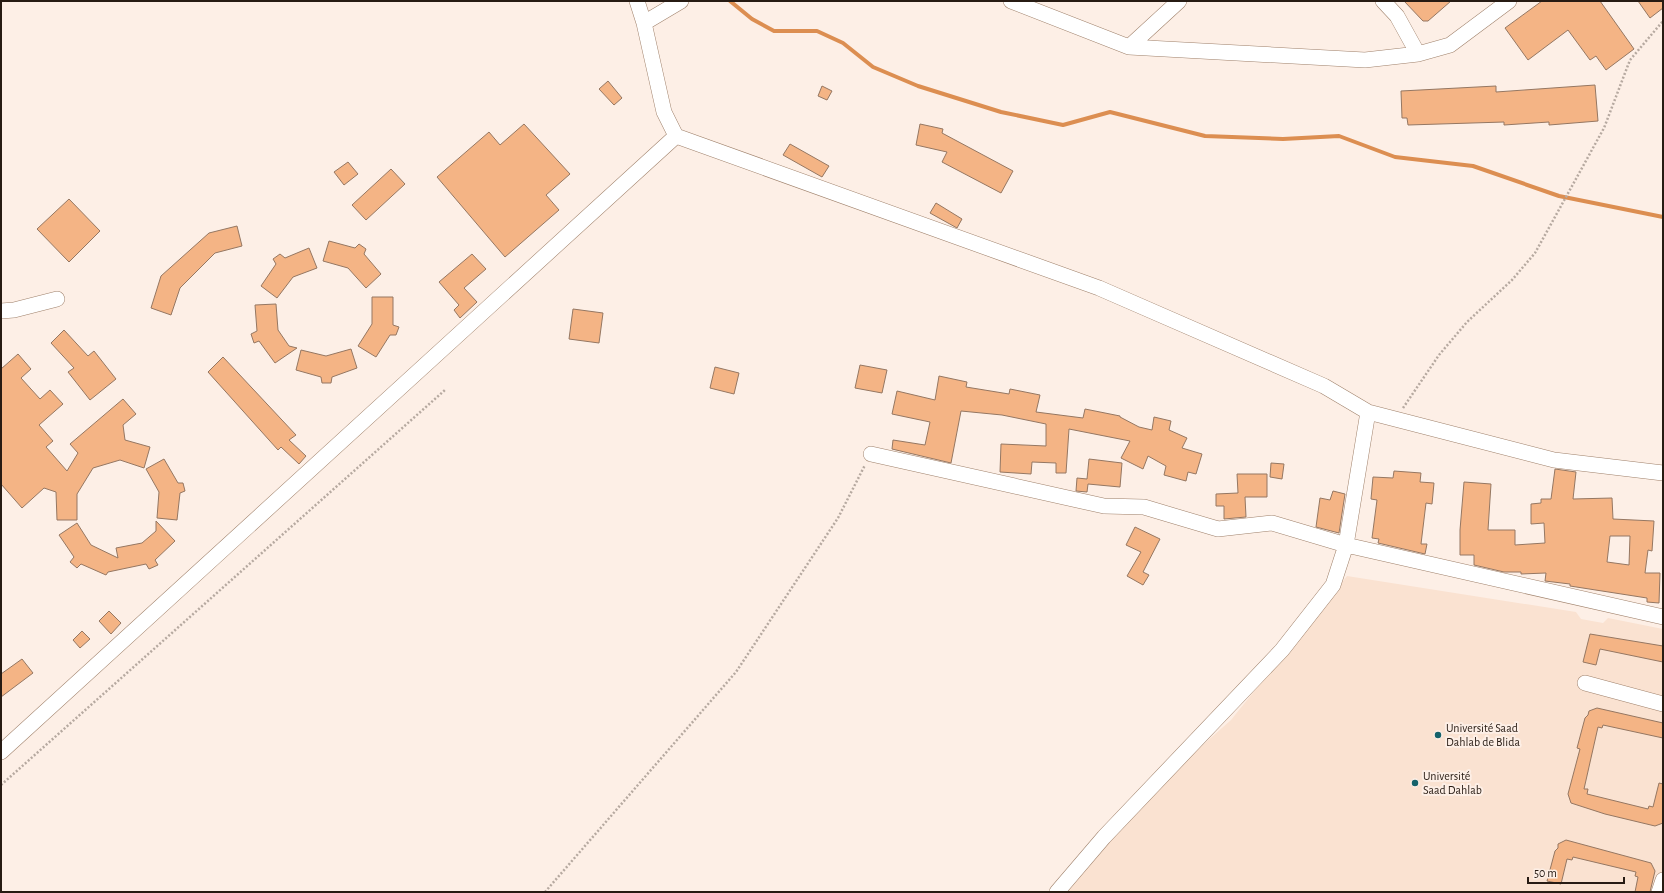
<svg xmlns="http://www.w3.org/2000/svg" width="1664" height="893" viewBox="0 0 1664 893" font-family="'Alegreya Sans',sans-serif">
  <rect width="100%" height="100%" fill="#fdefe6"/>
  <path fill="#fae2d1" d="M1347,576L1576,612L1581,619L1603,623L1608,618L1663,629V892H1066L1102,847L1196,751L1231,720Z"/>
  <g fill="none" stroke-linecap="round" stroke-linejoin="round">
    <path stroke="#dc8e51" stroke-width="4" d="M730,1L752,19L774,31H817L843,43L873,67L918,86L1001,112L1063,125L1110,112L1205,136L1283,139L1339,136L1395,157L1473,166L1559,196L1663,217"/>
  </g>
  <path fill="#f4b485" stroke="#957762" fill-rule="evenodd" d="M1404,1H1451L1428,21H1423Z
    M1542,1H1600L1634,49L1606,70L1596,56L1590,60L1568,30L1528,60L1505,28Z
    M1638,1H1663V8L1650,18Z
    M608,81L622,98L614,105L599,89Z
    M1595,85L1598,121L1549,125V122L1504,125V122L1408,125L1407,118H1402L1401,91L1496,86V92Z
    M822,86L832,91L827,100L818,96Z
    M524,124L570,174L546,195L559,210L505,257L437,177L489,132L500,145Z
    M920,124L943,129L942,133L1013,171L1001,193L942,162L947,152L916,145Z
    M790,144L829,166L822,177L783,155Z
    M348,162L358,174L344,185L334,172Z
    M391,169L405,184L366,220L352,205Z
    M69,199L100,231L69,262L37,229Z
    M936,203L962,219L957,228L930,213Z
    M237,226L242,246L215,253L180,288L171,315L151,308L161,276L209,233Z
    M329,241L355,248L359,244L366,249L364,254L381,274L366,288L348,268L323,261Z
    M309,248L317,268L293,277L277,298L261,286L276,264L273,259L280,254L285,258Z
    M472,254L486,269L464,288L477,302L460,318L454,310L459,305L439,282Z
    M372,297H393V325L399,327L396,335H390L376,357L358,346L372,324Z
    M276,304L278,330L289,346L297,348L275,363L259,341L254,343L251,334L257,331L255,305Z
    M573,309L603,313L599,343L569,339Z
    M64,330L88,356L94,351L116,379L90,400L68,372L74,368L51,343Z
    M351,349L357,368L332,377L331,383H322L321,377L296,370L301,350L326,356Z
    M18,354L31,369L21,378L40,399L50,390L63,404L39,425L53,441L46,447L67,471L78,453L70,444L123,399L136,414L123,425L125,440L150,447L144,468L120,460L93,468L77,494V520H57L56,492L44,488L22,508L1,484V369Z
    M223,357L296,435L289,440L306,456L299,464L281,447L278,450L208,372Z
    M860,365L887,370L882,393L855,388Z
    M715,367L739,373L734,394L710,388Z
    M939,376L967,382L966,387L1009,394L1010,389L1040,395L1036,412L1083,418L1085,409L1120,416V417L1139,427L1152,430L1154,417L1171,421L1169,430L1187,438L1182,448L1202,454L1196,474L1188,472L1186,481L1164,475L1166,466L1148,456L1143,469L1121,458L1130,441L1069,429L1066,473H1056V463L1032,462L1031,474L1000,472L1001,444L1046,446V424L1002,415L961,411L951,463L892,449L893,440L925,445L930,422L892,414L897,391L935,400Z
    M164,459L178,483H183L185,491L180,493L177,520L157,518L159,492L146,469Z
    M1089,459L1122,463L1120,487L1088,484L1087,492L1076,491L1077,478L1087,479Z
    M1271,463L1284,464L1282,479L1270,477Z
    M1555,469L1576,472L1573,499L1612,498L1613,519L1654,521L1652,551L1648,550L1645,573H1660L1659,603L1647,602V598L1570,586V584L1545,581L1546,573L1521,574V572H1504L1474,565V555H1460V530L1464,482L1491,484L1488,530H1515V545L1545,543L1544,523L1531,524V504L1541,503V499H1551ZM1610,536H1630L1629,565L1607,562Z
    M1394,471L1421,473L1420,482L1434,483L1432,504L1426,503L1421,544H1427L1425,554L1378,543L1379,539L1372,538L1377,500L1371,499L1373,477L1393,478Z
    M1237,474H1267V497H1245L1246,517L1224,519V506H1216V494L1238,493Z
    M1333,491L1345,494L1339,533L1316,527L1320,498L1330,500Z
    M156,521L175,541L155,560L158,565L149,569L146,564L108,572L106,575L81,564L77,568L70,562L74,557L59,535L77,523L91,545L118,558L116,548L142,543L156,531Z
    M1135,527L1160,539L1143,572L1149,575L1143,585L1127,576L1141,552L1126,545Z
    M109,611L121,623L111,634L99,621Z
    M82,631L90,639L80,648L73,640Z
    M1590,634L1663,646V662L1600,649L1596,665L1583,662Z
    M22,659L33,673L1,697V674Z
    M1597,708L1663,723V738L1603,725L1602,728L1598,727L1584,789H1588L1587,794L1648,809L1649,806L1653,807L1659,783L1663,784V823L1655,826L1605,814L1571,803L1568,794L1580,749L1577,748L1585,718L1588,715L1589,711Z
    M1566,840L1651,863L1655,871L1650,892H1635L1638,877L1635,876L1636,872L1573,857L1572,860L1567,859L1561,884L1547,881L1555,851L1558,848V844Z"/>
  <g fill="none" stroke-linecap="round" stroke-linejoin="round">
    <defs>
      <path id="minor" d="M637,1L644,23L664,112L676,136L1099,288L1324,386L1368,412L1554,460L1663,473
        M1011,1L1129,47L1365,60L1418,54L1450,45L1509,1
        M1383,1L1397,16L1418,54
        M644,23L681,1
        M1129,47L1179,1
        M1,311L14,310L57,299
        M871,454L1104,506L1144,507L1218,529L1272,523L1346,545L1368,412
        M1585,683L1663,704
        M1,752L676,136
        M1057,892L1104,837L1282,650L1333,585L1346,545L1663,617
        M1659,892L1663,880"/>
    </defs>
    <use href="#minor" stroke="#9f816b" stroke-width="16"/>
    <path stroke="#b6a9a0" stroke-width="2.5" stroke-dasharray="2 2" stroke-linecap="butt" d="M1403,408L1439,355L1467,322L1512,280L1535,253L1604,128L1630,60L1663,21
      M1,785L445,390
      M545,892L736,672L838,518L865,465"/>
    <use href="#minor" stroke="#fff" stroke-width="15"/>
  </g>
  <g fill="#14626b" stroke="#fdefe6" stroke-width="1.5">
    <circle cx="1438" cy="735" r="4"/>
    <circle cx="1415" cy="783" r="4"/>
  </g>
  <g text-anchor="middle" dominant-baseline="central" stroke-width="4" stroke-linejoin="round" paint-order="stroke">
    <g font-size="12" fill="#271b13" stroke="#fdefe6" text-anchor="start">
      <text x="1446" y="728">Université Saad<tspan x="1446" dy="14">Dahlab de Blida</tspan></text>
      <text x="1423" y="776">Université<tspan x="1423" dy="14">Saad Dahlab</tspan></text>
    </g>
  </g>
  <rect width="1664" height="893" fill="none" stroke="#271b13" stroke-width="4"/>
  <path d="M1528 877v6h96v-6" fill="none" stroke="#271b13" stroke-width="2"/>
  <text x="1534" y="877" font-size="12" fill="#271b13" stroke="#fdefe6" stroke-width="3" paint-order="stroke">50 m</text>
</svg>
